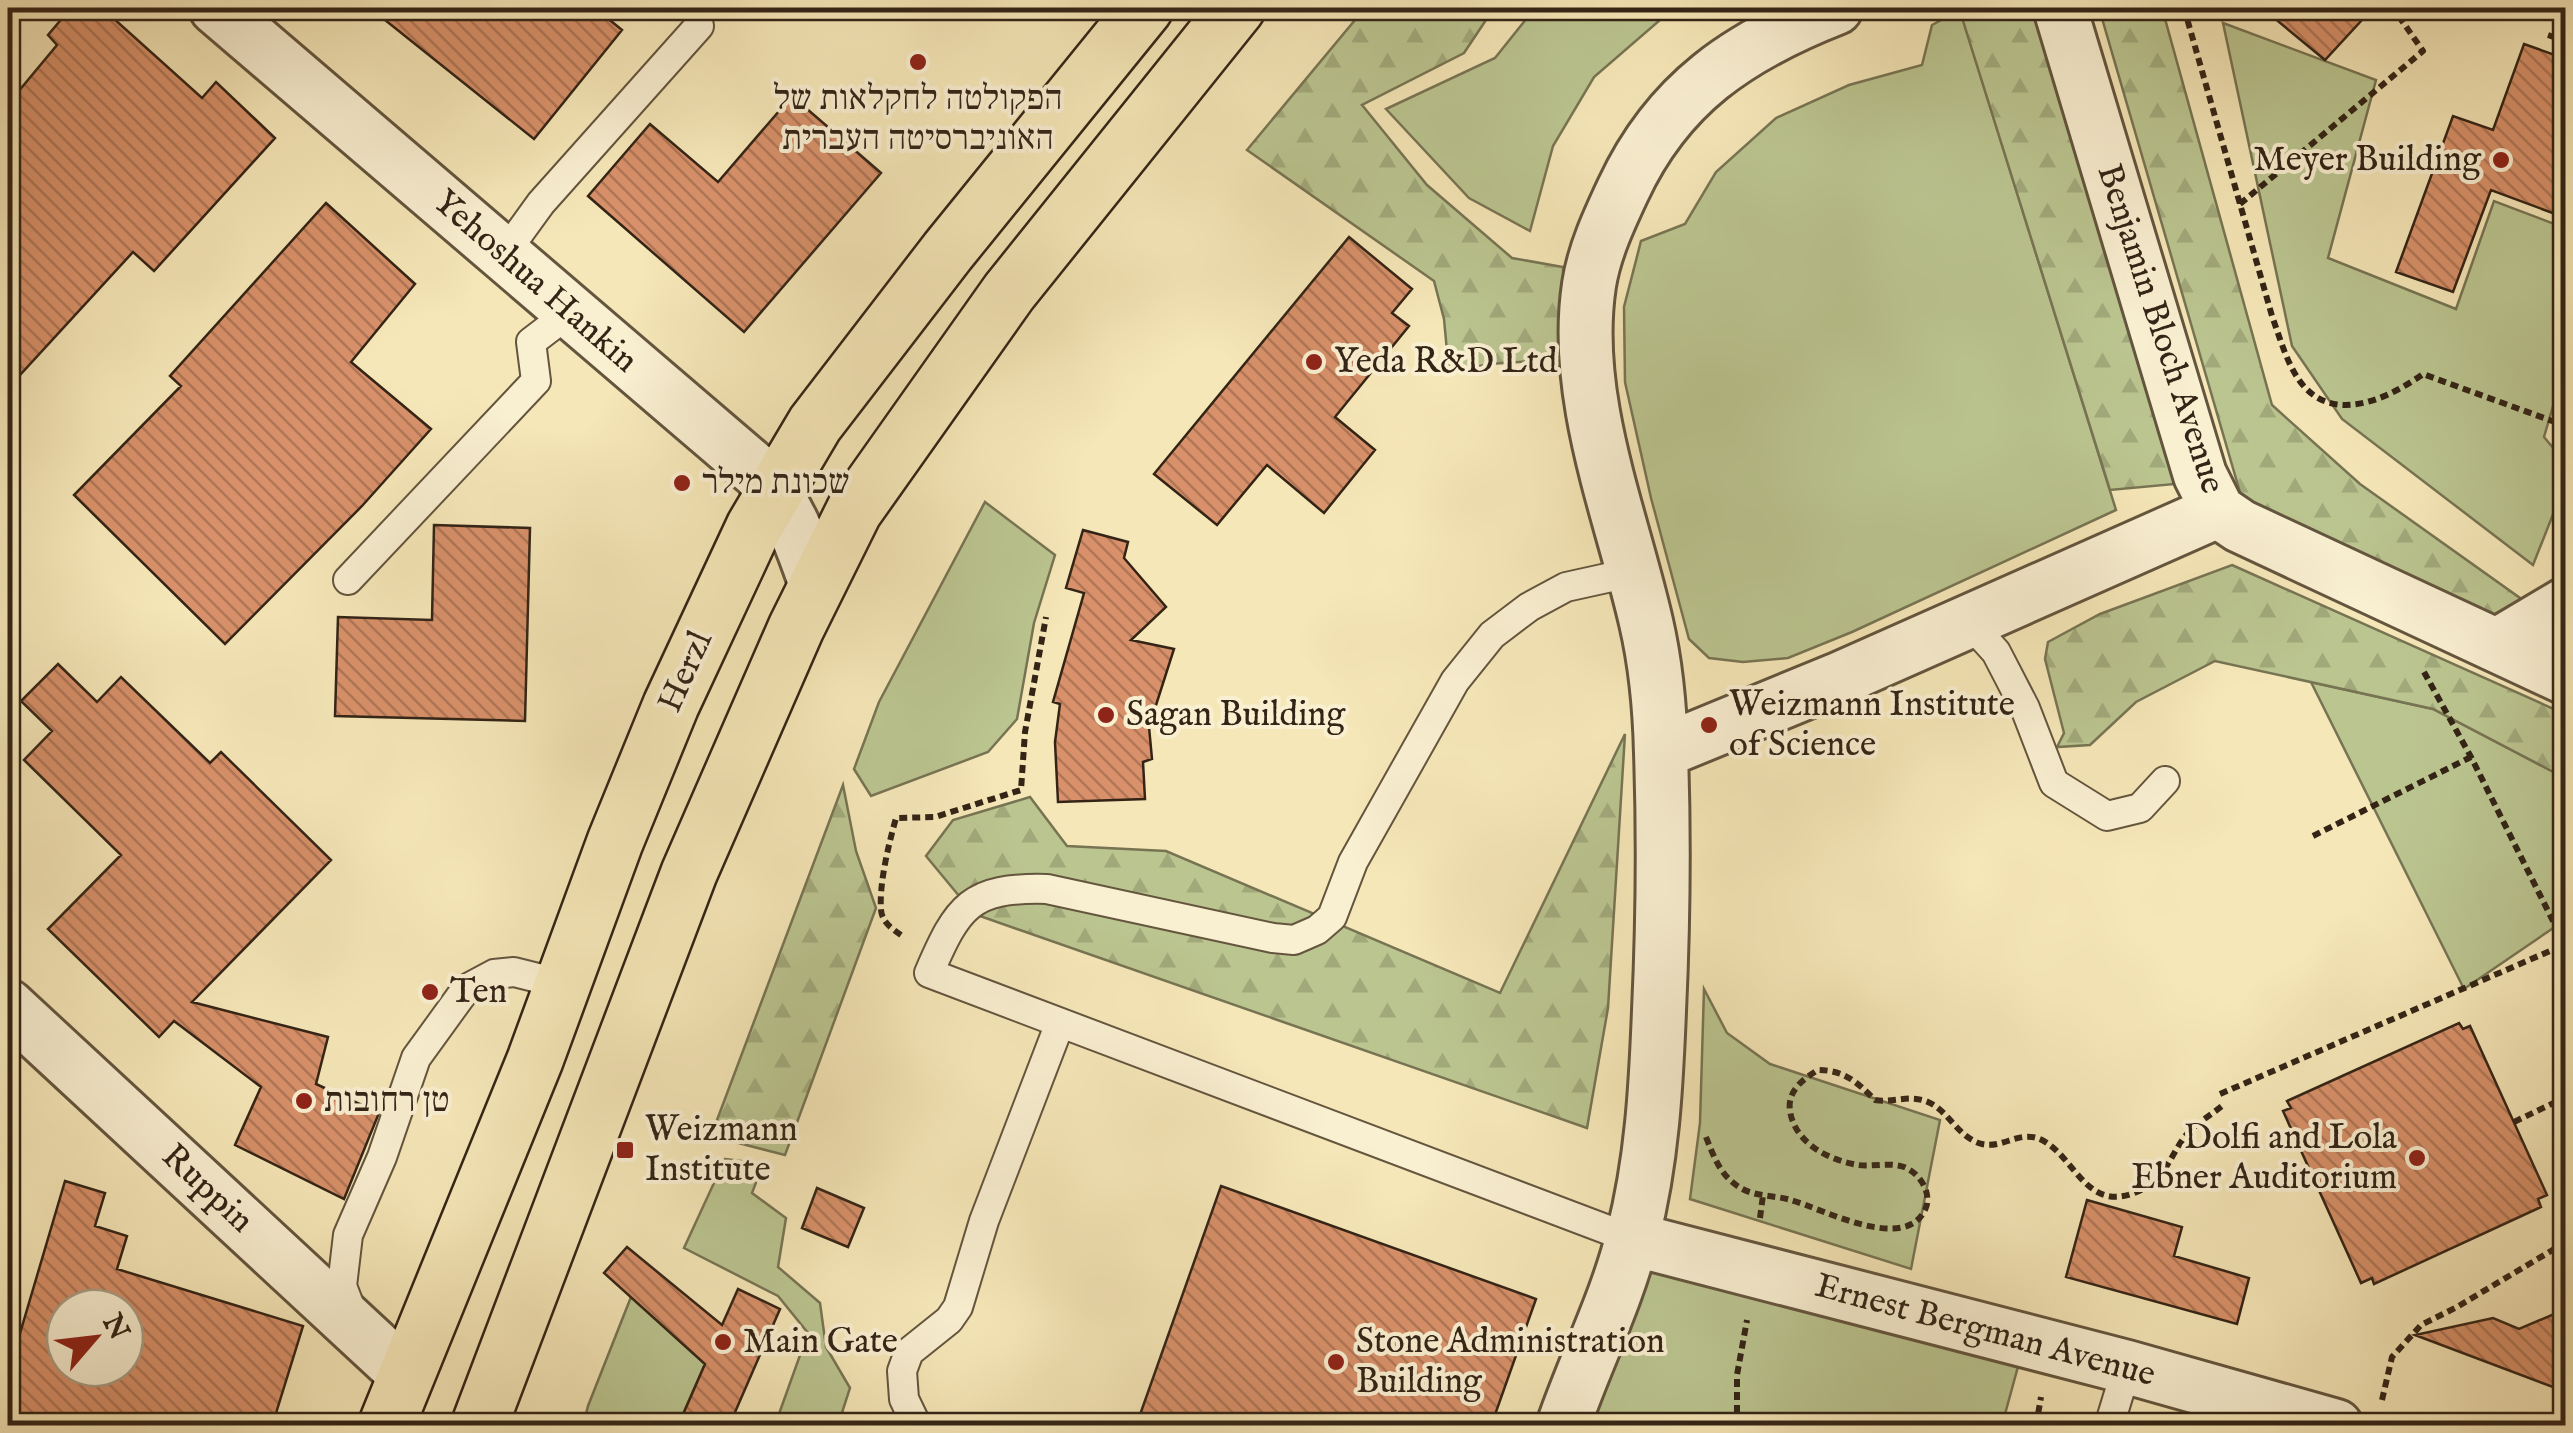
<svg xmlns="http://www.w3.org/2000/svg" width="2573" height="1433" viewBox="0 0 2573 1433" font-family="'IM FELL English','Frank Ruhl Libre',serif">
  <defs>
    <pattern id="forest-firs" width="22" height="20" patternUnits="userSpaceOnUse" patternTransform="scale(2.5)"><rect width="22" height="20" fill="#bbc590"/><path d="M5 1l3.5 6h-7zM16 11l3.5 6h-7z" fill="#a1a97b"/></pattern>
    <pattern id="building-back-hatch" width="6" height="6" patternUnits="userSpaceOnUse" patternTransform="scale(2.5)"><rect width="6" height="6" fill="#d8916a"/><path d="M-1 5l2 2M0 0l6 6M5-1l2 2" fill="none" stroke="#b07656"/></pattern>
  </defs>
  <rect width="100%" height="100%" fill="#f6e7b8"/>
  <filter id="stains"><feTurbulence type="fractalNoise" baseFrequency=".002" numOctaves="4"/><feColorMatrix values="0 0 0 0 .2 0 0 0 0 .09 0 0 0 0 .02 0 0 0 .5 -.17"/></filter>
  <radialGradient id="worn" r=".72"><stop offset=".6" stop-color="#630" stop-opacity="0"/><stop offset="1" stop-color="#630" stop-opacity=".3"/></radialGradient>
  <path fill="#bbc590" stroke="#777453" stroke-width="2.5" d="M1535,8H1680L1668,13L1594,77L1553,146L1530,231L1469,198L1386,109L1495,58Z
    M1960,10L2116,510L1852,632L1788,658L1743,662L1709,658L1689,639L1651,498L1625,382L1624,307L1641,241L1685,224L1716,172L1776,118L1849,85L1922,65L1932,25Z
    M2223,23L2376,80L2328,258L2456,309L2494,201L2565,228V365L2544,437L2565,462V484L2533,565L2342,419L2292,346Z
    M985,502L1055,555L1034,623L1017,719L988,752L871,796L854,769L879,702Z
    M2311,682L2433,709L2565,778V920L2464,989Z
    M1704,989L1727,1033L1770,1064L1940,1120L1911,1269L1690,1199L1700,1123Z
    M725,1159L763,1164L752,1193L786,1218L778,1267L820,1303L826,1347L850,1388L838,1425H775L808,1333L778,1296L684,1248Z
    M1602,1248L2025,1341L2002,1425L1542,1426Z
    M631,1297L705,1364L678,1425L583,1426L588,1406Z"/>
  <path fill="url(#forest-firs)" stroke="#777453" stroke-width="2.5" d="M1365,8H1494L1464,53L1362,105L1427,185L1512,258L1563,267L1566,359L1489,364L1449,373L1444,319L1434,281L1247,150Z
    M1959,8H2047L2186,483L2110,490Z
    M2099,8H2162L2272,405L2360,484L2565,630V657L2244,506Z
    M2232,565L2565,714V778L2433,709L2215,661L2136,702L2090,745L2057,747L2064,733L2045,659L2048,642L2100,614Z
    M1625,734L1608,1008L1587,1128L974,914L926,856L953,820L1030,797L1067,846L1166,851L1500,993Z
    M843,785L856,851L876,908L785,1155L711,1136Z"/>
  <path fill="url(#building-back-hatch)" stroke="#332416" stroke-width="2.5" fill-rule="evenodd" d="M71,8H102L202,98L216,82L275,138L154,271L133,252L8,388V104L57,45L48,35Z
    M370,8H595L622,30L534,139Z
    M2262,8H2373L2325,60Z
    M2524,44L2566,59V218L2491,190L2453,292L2396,272L2453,116L2493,130Z
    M792,96L881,173L744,332L588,196L650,124L718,182Z
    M326,203L415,284L351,362L431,429L362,506L225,644L74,495L181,386L170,376Z
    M1349,237L1412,289L1392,313L1409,326L1335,417L1375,450L1324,513L1267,465L1217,525L1154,474Z
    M434,525L530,528L525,721L335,716L338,617L432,620Z
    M1083,530L1128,542L1124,558L1166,607L1131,640L1174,649L1149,727L1152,759L1143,762L1145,799L1058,802L1055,742L1060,704L1053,702L1084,593L1066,588Z
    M58,664L97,702L121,677L210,763L221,752L331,860L192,1002L328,1037L316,1084L379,1113L344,1199L235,1145L261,1087L174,1021L159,1037L48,929L121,855L24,760L52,731L21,701Z
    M2459,1023L2463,1029L2470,1026L2547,1195L2538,1199L2541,1207L2374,1284L2372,1278L2361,1283L2283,1111L2291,1108L2287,1101Z
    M65,1181L105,1193L95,1226L127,1236L117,1269L303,1326L272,1426H8V1374ZM65,1308H125V1368H65Z
    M1221,1186L1536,1299L1491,1426H1136Z
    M817,1188L864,1208L848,1247L802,1228Z
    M2087,1200L2182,1227L2174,1256L2249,1278L2237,1324L2066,1277Z
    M627,1247L722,1325L738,1289L780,1309L729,1426H678L705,1364L604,1273Z
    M2566,1309V1392L2415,1335L2493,1318L2519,1329Z"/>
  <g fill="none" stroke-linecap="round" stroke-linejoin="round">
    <defs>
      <path id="lane" d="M504,254L541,203L699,26
        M348,580L536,381L531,342L569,313
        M1967,620L1996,652L2025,708L2054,783L2107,816L2140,808L2165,781
        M1632,1239L929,973C958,906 970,887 1047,889L1273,938L1294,940L1317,930L1332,917L1353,862L1455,681L1492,635L1529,607L1566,587L1634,572
        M353,1315L342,1286L348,1235L382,1157L416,1058L466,989L494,974L514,972L562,984
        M917,1426L904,1399L902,1371L909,1352L949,1320L958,1307L984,1221L1060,1023
        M2109,1426L2127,1367"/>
      <path id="street" d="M216,8L758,472C788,504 802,544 816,585
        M2060,8L2200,475L2218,511L2240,526L2566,678
        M2497,645L2566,604
        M1661,752L1841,678L2218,511
        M8,1006L405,1374
        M1632,1239L2127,1367L2336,1426
        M1563,1426C1585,1362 1617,1300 1633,1235C1652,1161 1656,1087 1659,1011C1663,925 1664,839 1661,753C1660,709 1656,665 1646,622C1621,513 1572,398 1589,285C1594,252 1609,220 1623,190C1668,93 1739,46 1836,8"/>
      <path id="primary" d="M386,1426L535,1060L615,842L671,705L754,527L815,424L948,251L1145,8
        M479,1426L689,873L796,628L854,511L1009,292L1237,8"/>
    </defs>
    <use href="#lane" stroke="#64553e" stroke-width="32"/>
    <use href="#street" stroke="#64553e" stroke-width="58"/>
    <use href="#primary" stroke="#332416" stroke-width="60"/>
    <path stroke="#332416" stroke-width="6" stroke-dasharray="8 5" stroke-linecap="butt" d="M2184,8L2272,316C2280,338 2286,361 2299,380C2331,426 2388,399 2423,374L2566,426
      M2548,35L2566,41
      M2240,204L2423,51L2393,8
      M2424,672L2471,757L2565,945
      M2313,836L2471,757
      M901,935C892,929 882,922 881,910C879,883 889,843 896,818L935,817L1021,790L1025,732L1046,617
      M2220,1094L2566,944
      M2514,1122L2566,1097
      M1706,1137C1714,1157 1720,1175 1739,1187C1754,1197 1774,1195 1791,1200C1823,1209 1904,1253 1925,1210C1933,1194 1920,1173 1904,1167C1890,1162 1872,1167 1858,1165C1828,1160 1795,1143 1790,1111C1787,1091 1803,1079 1818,1070C1844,1070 1857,1082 1875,1100C1893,1103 1910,1094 1928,1102C1949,1111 1958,1138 1982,1144C2003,1149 2020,1129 2042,1140C2077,1158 2087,1218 2143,1189C2166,1177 2171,1154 2186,1135C2195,1124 2211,1115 2222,1106
      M1760,1218L1763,1195
      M2382,1400L2392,1357L2421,1325L2457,1307L2566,1242
      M1737,1426V1375L1747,1320
      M2036,1426L2041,1397"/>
    <use href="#lane" stroke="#f9efd1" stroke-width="28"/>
    <use href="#street" stroke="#f9efd1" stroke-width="52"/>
    <use href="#primary" stroke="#f6e7b8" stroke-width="55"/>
  </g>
  <g fill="#8f2418" stroke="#f9efd1" stroke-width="4">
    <circle cx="918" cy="62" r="10"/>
    <circle cx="2501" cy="160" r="10"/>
    <circle cx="1314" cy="362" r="10"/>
    <circle cx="682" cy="483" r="10"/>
    <circle cx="1106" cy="715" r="10"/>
    <circle cx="1709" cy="725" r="10"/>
    <circle cx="430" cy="992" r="10"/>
    <circle cx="304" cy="1101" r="10"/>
    <rect x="615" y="1140" width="20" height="20" rx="5"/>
    <circle cx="2417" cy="1158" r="10"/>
    <circle cx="723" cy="1342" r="10"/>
    <circle cx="1336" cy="1362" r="10"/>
  </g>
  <g text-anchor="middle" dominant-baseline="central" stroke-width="8" stroke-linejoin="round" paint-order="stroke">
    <g font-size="35" fill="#332416" stroke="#f9efd1" text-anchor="start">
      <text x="918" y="99" text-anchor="middle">הפקולטה לחקלאות של<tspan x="918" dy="40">האוניברסיטה העברית</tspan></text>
      <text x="2481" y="160" text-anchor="end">Meyer Building</text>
      <text x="1334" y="362">Yeda R&amp;D Ltd</text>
      <text x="702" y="483">שכונת מילר</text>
      <text x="1729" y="705">Weizmann Institute<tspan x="1729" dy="40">of Science</tspan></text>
      <text x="1126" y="715">Sagan Building</text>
      <text x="450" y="992">Ten</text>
      <text x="324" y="1101">טן רחובות</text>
      <text x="645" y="1130">Weizmann<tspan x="645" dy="40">Institute</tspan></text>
      <text x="2397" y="1138" text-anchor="end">Dolfi and Lola<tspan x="2397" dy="40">Ebner Auditorium</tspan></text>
      <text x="743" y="1342">Main Gate</text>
      <text x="1356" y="1342">Stone Administration<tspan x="1356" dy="40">Building</tspan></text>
    </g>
    <g font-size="35" fill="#332416" stroke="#f9efd1">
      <text transform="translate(535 282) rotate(41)">Yehoshua Hankin</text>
      <text transform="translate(2160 329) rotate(72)">Benjamin Bloch Avenue</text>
      <text transform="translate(686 672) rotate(-66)">Herzl</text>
      <text transform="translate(207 1189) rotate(43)">Ruppin</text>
      <text transform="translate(1985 1331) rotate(15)">Ernest Bergman Avenue</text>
    </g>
  </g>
  <rect width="2573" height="1433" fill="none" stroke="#f6e7b8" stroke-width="40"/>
  <rect x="10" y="10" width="2553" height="1413" fill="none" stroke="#332416" stroke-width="5"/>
  <rect x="20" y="20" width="2533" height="1393" fill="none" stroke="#332416" stroke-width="2.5"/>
  <g transform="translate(95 1338) rotate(62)"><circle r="48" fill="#f9efd1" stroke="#aa9e86" stroke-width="2.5"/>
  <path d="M0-8L18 38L0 25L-18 38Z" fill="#8f2418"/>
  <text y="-15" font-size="28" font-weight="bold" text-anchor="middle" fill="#332416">N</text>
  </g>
  <rect width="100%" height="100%" filter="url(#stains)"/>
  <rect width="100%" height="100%" fill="url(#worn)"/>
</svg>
